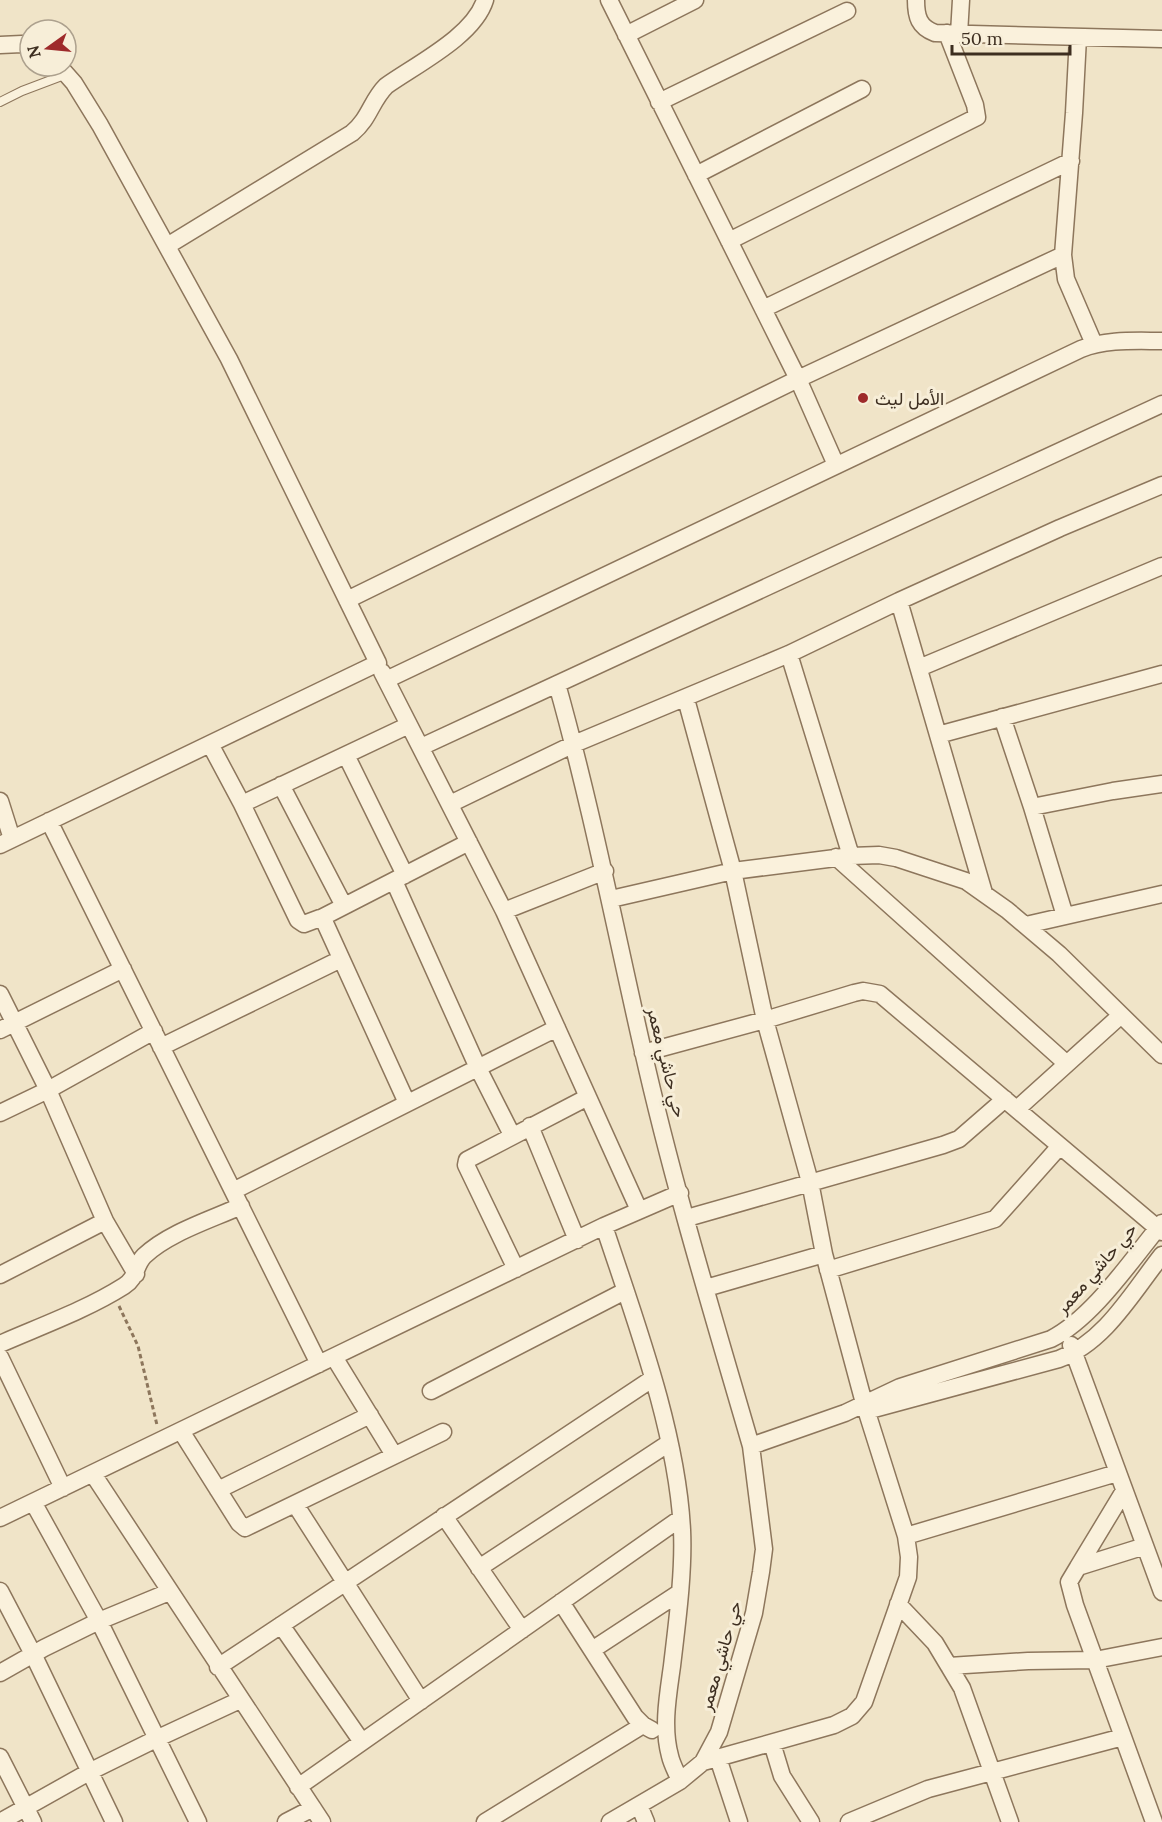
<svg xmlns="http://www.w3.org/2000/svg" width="1162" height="1822" viewBox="0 0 1162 1822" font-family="Lora,Vazirmatn,serif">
  <rect width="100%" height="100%" fill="#f0e4c8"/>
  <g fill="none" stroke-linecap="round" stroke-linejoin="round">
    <defs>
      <path id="lane" d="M0,102L22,91L67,74"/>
      <path id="street" d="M609,0L798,379L836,465
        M916,0C916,17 919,27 935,33L1162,39
        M959,34L961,0
        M626,35L695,0
        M1078,37L1074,113L1063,255L1066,279L1094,344
        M0,45L22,44L30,46
        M659,102L847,11
        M696,175L862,89
        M729,241L977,117L975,105L947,33
        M167,246L352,133C370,118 371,101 386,86C417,64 474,36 485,0
        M763,309L1071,161
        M347,600L798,379L1063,255
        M899,601L984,893
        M789,654L851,856
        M919,668L1162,566
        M382,672L504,911L639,1210
        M386,680L1081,349C1106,339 1135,341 1162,341
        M557,684C591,805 615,928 643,1051C673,1184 713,1315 751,1446
        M686,699L733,871L765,1020L810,1182L824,1254L864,1403L906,1536L909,1557L908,1577L864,1702L852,1716L834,1725L703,1762
        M1002,717L1032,807L1113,791L1162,784
        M938,735L1162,674
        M210,744L242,804L298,920L304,924L320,918L325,923L407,1103
        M421,747L1162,404
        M346,755L405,875
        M281,785L344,906
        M0,801L12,839
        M242,804L409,725
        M450,804L574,744L789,654L899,601L1060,528L1162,485
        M1032,807L1065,916
        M49,821L319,1364
        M0,845L378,663L229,359L100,125L74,83L59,66
        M836,857L1067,1064
        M394,881L478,1068L512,1135
        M611,899L733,871L851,856L879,855L896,858L966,881L1007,910L1059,954L1162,1055
        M504,911L605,871
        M321,918L469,842
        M1026,925L1162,894
        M0,994L48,1090L154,1031
        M0,1030L123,969
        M161,1047L341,959
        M643,1053L765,1020L854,993L863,991L880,994L1162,1232
        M1017,1109L1120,1016
        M0,1113L48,1090L105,1221L0,1275
        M530,1126L577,1240
        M233,1191L557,1028
        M687,1218L943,1145L959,1139L1005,1099
        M105,1221L136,1274
        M604,1226C635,1320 677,1431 682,1530C684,1572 677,1623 672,1666C668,1695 662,1727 670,1756C672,1765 677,1773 680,1781
        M516,1269L466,1165L467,1160L588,1097
        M828,1270L995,1219L1060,1146
        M706,1288L824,1254
        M0,1344C41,1326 86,1310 124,1286C137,1278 135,1265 144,1256C168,1233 210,1220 241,1206
        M1071,1345L1162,1592
        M0,1357L63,1488
        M334,1357L394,1455
        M431,1391L625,1291
        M870,1410L1059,1359C1105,1342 1132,1293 1162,1255
        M181,1431L239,1523L245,1528L443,1432
        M93,1474L322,1822
        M218,1490L370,1415
        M33,1502L99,1621L198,1822
        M295,1504L421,1701
        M444,1516L522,1630
        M0,1518L604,1226L680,1193
        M906,1536L1117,1473
        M1145,1546L1078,1567L1069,1582L1075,1605L1154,1822
        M1078,1567L1124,1491
        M479,1568L669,1443
        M0,1591L33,1654L114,1822
        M561,1602L635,1717L643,1725L652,1730
        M898,1604L935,1643L962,1688L1010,1822
        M281,1625L362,1742
        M592,1650L679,1593
        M949,1666L1028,1661L1095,1660L1162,1647
        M218,1667L652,1379
        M0,1673L44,1648L99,1621L169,1592
        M772,1743L782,1776L811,1822
        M0,1757L33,1822
        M718,1758L739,1822
        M298,1787L681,1518
        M639,1805L646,1822
        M0,1822L89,1772L156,1739L240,1700
        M286,1822L313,1808
        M485,1822L643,1725
        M610,1822L680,1781L703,1762L719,1732L754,1613L761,1572L764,1549L751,1446L845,1413L900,1387L1051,1339C1094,1317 1131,1260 1162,1223
        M849,1822L928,1789L1123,1737"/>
    </defs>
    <use href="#lane" stroke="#8d765c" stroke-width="10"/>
    <use href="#street" stroke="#8d765c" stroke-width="19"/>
    <path stroke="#8d765c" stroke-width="3" stroke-dasharray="4.5 3" stroke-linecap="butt" d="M119,1306L138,1346L157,1425"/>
    <use href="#lane" stroke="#faf1dc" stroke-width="8"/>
    <use href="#street" stroke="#faf1dc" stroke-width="16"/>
  </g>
  <circle fill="#9e2a2b" stroke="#f7eed8" stroke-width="2" cx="863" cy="398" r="6"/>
  <g text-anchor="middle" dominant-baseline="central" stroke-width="6" stroke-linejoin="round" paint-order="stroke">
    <g font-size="18" fill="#3d2e20" stroke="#f7eed8" text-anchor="start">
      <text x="875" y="398">الأمل ليث</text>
    </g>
    <g font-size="18" fill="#3d2e20" stroke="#f7eed8">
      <text transform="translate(667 1062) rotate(76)">حي حاشي معمر</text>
      <text transform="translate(1096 1268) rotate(-49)">حي حاشي معمر</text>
      <text transform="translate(720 1656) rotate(-74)">حي حاشي معمر</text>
    </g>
  </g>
  <g transform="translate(48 48) rotate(255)"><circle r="28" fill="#f7eed8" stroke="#ada18e" stroke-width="1.5"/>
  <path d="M0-4.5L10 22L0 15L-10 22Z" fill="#9e2a2b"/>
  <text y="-9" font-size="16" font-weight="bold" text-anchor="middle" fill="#3d2e20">N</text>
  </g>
  <path d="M952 45v9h118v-9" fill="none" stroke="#3d2e20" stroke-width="3"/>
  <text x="961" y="45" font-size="18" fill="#3d2e20" stroke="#f7eed8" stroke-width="4.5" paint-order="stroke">50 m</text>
</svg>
